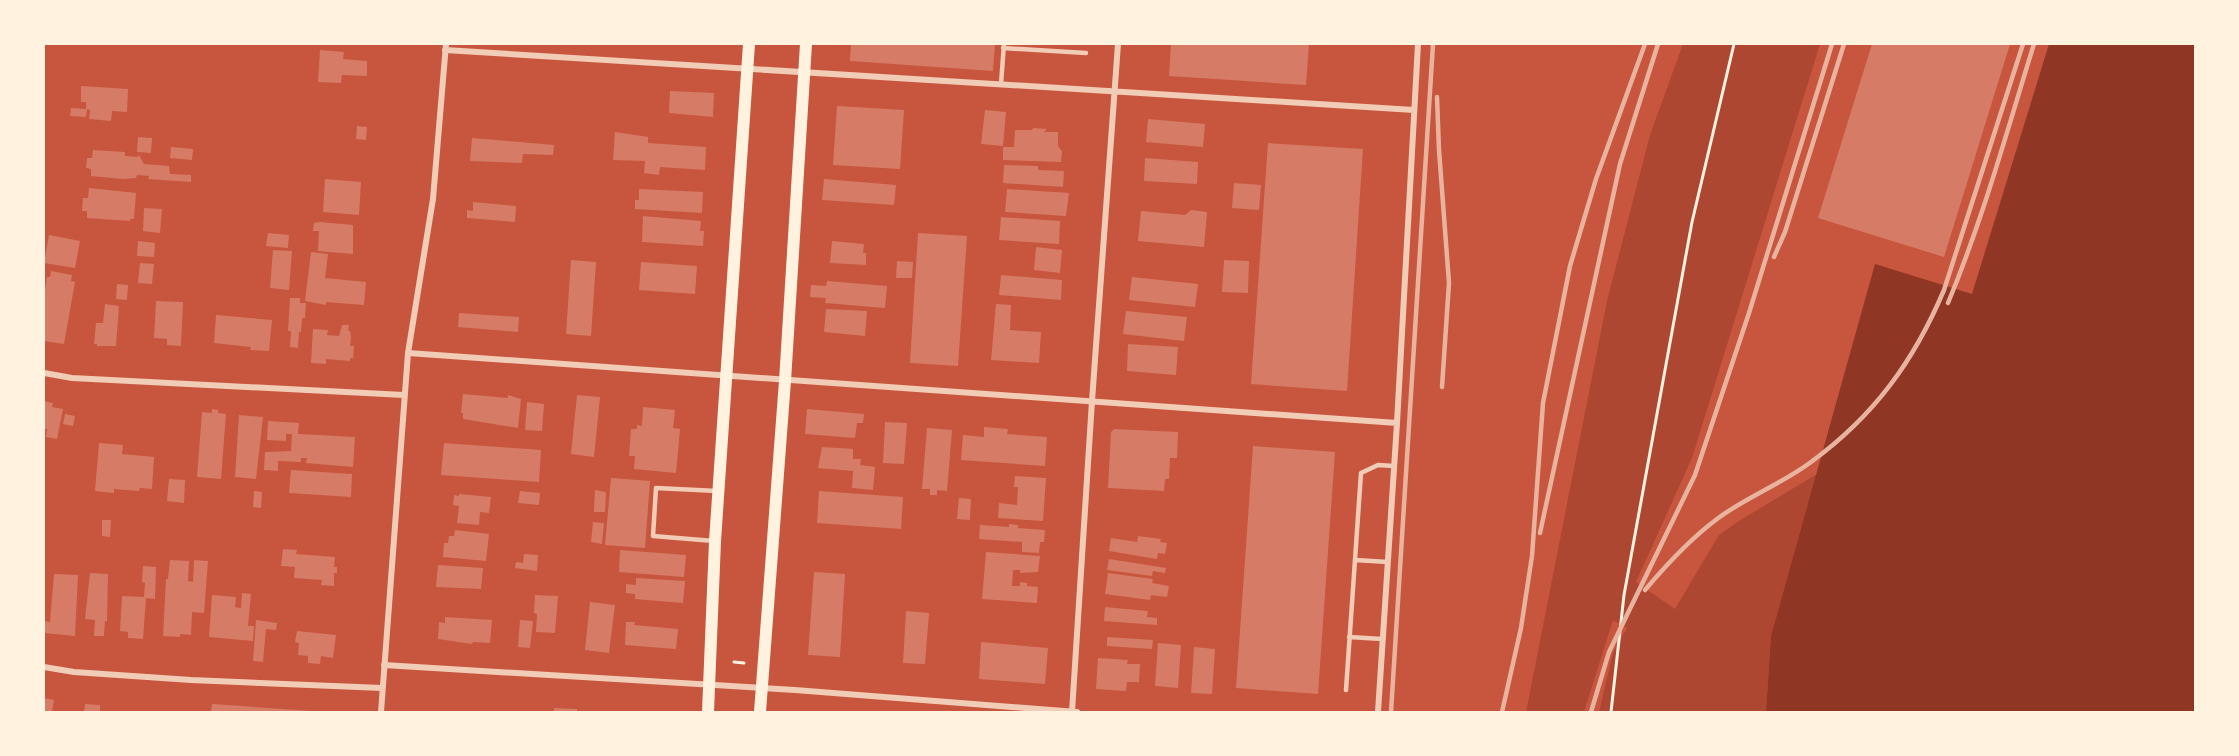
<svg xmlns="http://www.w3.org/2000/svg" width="2239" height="756" viewBox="0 0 2239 756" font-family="Merriweather,serif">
  <rect width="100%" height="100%" fill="#c8553d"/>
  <path fill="#ae4732" d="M1683,44H1820L1692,458L1636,582L1675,609L1719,535L1739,521L1817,474L1771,636L1766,712H1599L1613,653L1627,628L1613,620L1584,712H1526L1607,301L1650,135Z"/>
  <path fill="#8f3625" d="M2049,44H2195V712H1766L1771,636L1875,264L1972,294Z"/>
  <path fill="#d67c66" d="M851,44H995L993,71L850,61Z
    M1171,44H1309L1306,85L1169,76Z
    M1872,44H2010L1944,257L1818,218Z
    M320,50L344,52L343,59L367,61V76L342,75L341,83L318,82Z
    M81,86L128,89L127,112L112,111L111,121L89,119L90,110L87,109L86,117L70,116L71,108L86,109V102H81Z
    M670,91L714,93L713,117L669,113Z
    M837,106L904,110L900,169L833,165Z
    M985,110L1006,112L1003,146L981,144Z
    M1148,119L1205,124L1203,147L1146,142Z
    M357,126L367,127L366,140L356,139Z
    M1034,128L1047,129L1044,132H1058V146L1062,151L1061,162L1003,160V147H1014L1015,130H1031Z
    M615,132L648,137V143L706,147L705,170L660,167L659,175L644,173L645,161L613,160Z
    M138,137L152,138L151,153L137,152Z
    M472,138L554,145L553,155L523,154L522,163L470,161Z
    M1268,143L1363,149L1347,391L1251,384Z
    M171,147L193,149L192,160L170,158Z
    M93,150L125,152V156L137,157L139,155L144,164L169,166L170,174L191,175V182L148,179L149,176L137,175L136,178L123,179L91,176V169L86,168L87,158H92Z
    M1145,158L1198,162L1197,184L1144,181Z
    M1004,165L1038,166V170L1064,171L1063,187L1003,183Z
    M325,179L361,182L359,215L323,212Z
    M824,179L896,185L894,205L822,200Z
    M1234,183L1261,185L1259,210L1232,208Z
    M89,188L136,193L134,219H130V221L87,218V211H82L83,198H88Z
    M639,189L703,192L702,213L635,209V200H639Z
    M1007,189L1069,193L1066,216L1005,212Z
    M473,202L516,206L515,222L467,218V210L473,211Z
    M144,208L162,209L160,233L143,231Z
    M1191,210L1207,212L1204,247L1138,241L1141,211L1185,215Z
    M643,216L701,221L700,231H704L703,246L642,242Z
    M1001,217L1060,221L1059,244L999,240Z
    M320,222L353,225V254L318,251L319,231H313L314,223Z
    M268,233L289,235L288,248L266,246Z
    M918,233L967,236L958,366L910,363Z
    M49,235L80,241L75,268L44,263Z
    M138,241L155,243L154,257L137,256Z
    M832,241L864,244L863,253H866V265L830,263Z
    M1036,247L1062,250L1060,273L1034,270Z
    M273,250L292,251L289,290L270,288Z
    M311,252L328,254L325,278L366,282L364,305L326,302V305L305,301Z
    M571,260L596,262L591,336L566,334Z
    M1224,260L1249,261L1248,293L1222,292Z
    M897,261L913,262L912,278H896Z
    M641,262L697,266L695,294L639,290Z
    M140,263L154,264L152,284L138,283Z
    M51,271L72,275L71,281L75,282L64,344L44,341V297L47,277H50Z
    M1001,275L1062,280L1061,300L999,295Z
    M1132,277L1198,284L1195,307L1129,300Z
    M827,281L887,286L885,308L825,303L826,298L810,297L811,285L826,286Z
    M117,284L128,285L127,300L116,299Z
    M290,298H300V303H306L305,318H302L301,332H299L298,348L290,347L291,331H288Z
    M156,301L183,302L181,346L167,345V339L154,338Z
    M105,304L119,306L116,346H97V344H94L96,323H103Z
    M996,304L1011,305L1010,330L1041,332L1039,363L991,360Z
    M826,309L867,311L865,336L824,332Z
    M1126,311L1187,317L1184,341L1123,334Z
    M459,313L519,317L518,332L458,327Z
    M216,315L272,320L269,351L250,350L251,347L214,343Z
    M342,325H349L348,331H350L351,337L350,346H354L353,358H350V361L326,359V364L311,363L313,329L328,330L327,335L339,336Z
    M1128,344L1178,347L1176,375L1127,371Z
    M463,394L508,398V395L521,399L518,428L463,419V413H461Z
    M577,395L600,397L594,457L571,454Z
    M44,401L53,403L52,407L63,409L57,439L46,437L47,429H45V425H44Z
    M527,402L544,404L542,431L525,430Z
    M643,407L675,410L673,428L680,429L676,473L634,469L635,456H629L631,429H637V425L642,426Z
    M212,409L218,410V413L226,414L221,479L197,477L202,412L212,413Z
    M807,409L864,414L863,423H857L855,438L805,434Z
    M65,414L75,416L73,426L63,424Z
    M239,415L263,417L256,479L235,477Z
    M268,421L299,423L298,434L355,437L353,467L306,463L307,458H301V462L278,461V471L264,470L265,452L291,451L292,434H286V441L267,440Z
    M885,422L907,423L904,464L883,463Z
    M984,427L1008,429L1007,434L1047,437L1045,466L961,460L963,435L984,437Z
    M927,428L952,430L947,491L937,490V495H930V489H922Z
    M1114,429L1178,432L1177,458H1170L1169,479H1165L1164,491L1108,488L1111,432Z
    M99,443L123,445L122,454L154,457L152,489L140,488L139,491L114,489V493L95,491Z
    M444,443L541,450L539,482L441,475Z
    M1253,446L1335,452L1318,694L1236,688Z
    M822,447L853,449V459H861L860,465L875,467L873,490L852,488L853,471L818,468Z
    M291,470L352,474L351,497L289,493Z
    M1015,476L1046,478L1043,521L998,518L999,503L1017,505L1018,487H1014Z
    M611,478L650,481L645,548L605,545Z
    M169,479L185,480L184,503L167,501Z
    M595,490L606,492L605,512H594Z
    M254,491L262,492L261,508L253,507Z
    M520,491L540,493L539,505L518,503Z
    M819,491L903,497L901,529L817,523Z
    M459,494L491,497L489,513L480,512L479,525L457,523L459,506L453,505L454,495L459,496Z
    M959,498L971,499L970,520L957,519Z
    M102,520H111L110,537L102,536Z
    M593,522L604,523L602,544L591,542Z
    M1009,524L1018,525V528L1045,530L1044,542H1040L1039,553L1022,552V542L979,539L980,525L1009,527Z
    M455,530L489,534L486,561L443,557L444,543H448L449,536H454Z
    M1138,536L1161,539L1160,542L1167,543L1165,554L1158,553L1157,559L1109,551L1111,538L1137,542Z
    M283,549L297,550L296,554L335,557L334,567H337V573H334V586L321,585L322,580L294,578L295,567L281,566Z
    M620,550L686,555L684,577L619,572Z
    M986,552L1040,556L1038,572L1020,573V570H1013L1012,586H1020V582L1027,583V586L1038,587L1037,603L982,599Z
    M524,554L538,555L537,571L515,568L516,562L523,563Z
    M1109,559L1166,568L1165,573L1153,571L1152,576L1107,570Z
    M170,560L189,561L188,581L193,582L194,560L208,561L204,613L192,612L191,635L180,634V637L163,636L166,579H168Z
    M438,565L483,568L481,589L436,587Z
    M143,566L156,567L155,599L146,598L143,639L128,638V632L120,631L122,596L144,597L145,583L142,582Z
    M814,572L845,574L840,657L808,655Z
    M90,573L108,574L107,621H105L104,636H94L95,620L85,619Z
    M1108,573L1153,579L1152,583L1169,586L1167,597L1151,595L1150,600L1105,594Z
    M54,574L78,575L75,636L44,633V621L50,622Z
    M636,578L685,581L683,603L635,599V594L626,593V584L636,585Z
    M242,593L251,594L248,626H254L253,641L209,637L212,595L236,597L235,607L241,608Z
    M535,595L558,596L555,633L536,632L537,614L534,613Z
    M590,602L615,605L609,653L585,650Z
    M1105,607L1148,611L1147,617L1157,618V625L1104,621Z
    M906,611L929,613L925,664L903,663Z
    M445,617L492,620L490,643L473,642L472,644L438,639L439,622L445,623Z
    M256,620L277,623L276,630L266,629L263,662L253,661Z
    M520,620L533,621L530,648L518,647Z
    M626,622H635L634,625L678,629L676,649L625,645Z
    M297,631L336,635L333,658L321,656L320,664L308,663V656L298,655L299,643L295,642Z
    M1107,637L1153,640L1152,649L1107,646Z
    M981,642L1048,648L1045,684L979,679Z
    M1158,643L1181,645L1178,688L1155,686Z
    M1194,647L1215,649L1212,694L1191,693Z
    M1098,658L1128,660L1127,664H1140L1139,682H1127L1126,691L1096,689Z
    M44,698L54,700L52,712H44Z
    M85,704L100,705V712H84Z
    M212,704L311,711L310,712H211Z
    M554,708L577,709V712H554Z"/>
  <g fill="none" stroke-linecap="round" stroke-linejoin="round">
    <path stroke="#fff3e0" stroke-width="3" d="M734,662L744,663
      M1611,712L1624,595L1692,222L1734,44"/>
    <path stroke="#f1ccb7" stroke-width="4.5" d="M1003,48L1086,53
      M1001,84L1004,44
      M714,541L653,536L656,488L717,491
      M1355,560L1388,562
      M1349,637L1382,639
      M1346,690L1361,473L1378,465L1394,466"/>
    <path stroke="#f1ccb7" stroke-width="6" d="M445,50L1414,110
      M408,353L1397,423
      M44,373L72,378L404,395
      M384,665L795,690L1077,712
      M44,667L74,672L191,680L382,688
      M381,712L408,353L433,199L446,44
      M1072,712L1092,401L1118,44
      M1378,712L1397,423L1418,44"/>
    <path stroke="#fff3e0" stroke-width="12" d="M708,712L715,541L749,44
      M760,712L785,381L806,44"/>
    <path stroke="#e9b49f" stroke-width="4.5" d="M1437,97L1439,150L1449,283L1442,387
      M1774,257L1785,232L1844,44
      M1948,303C1983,219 2007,131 2034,44
      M1540,533L1620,164L1658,44
      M1645,590C1667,564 1690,539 1717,519C1746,497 1782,484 1811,462C1874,416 1914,361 1944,290L2023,44
      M1391,712L1433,44
      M1502,712L1521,628L1532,556L1543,403L1570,266L1596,179L1645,44
      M1591,712L1609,652L1695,475L1749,313L1832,44"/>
  </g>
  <rect width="2239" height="756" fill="none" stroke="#fff3e0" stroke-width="90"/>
</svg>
